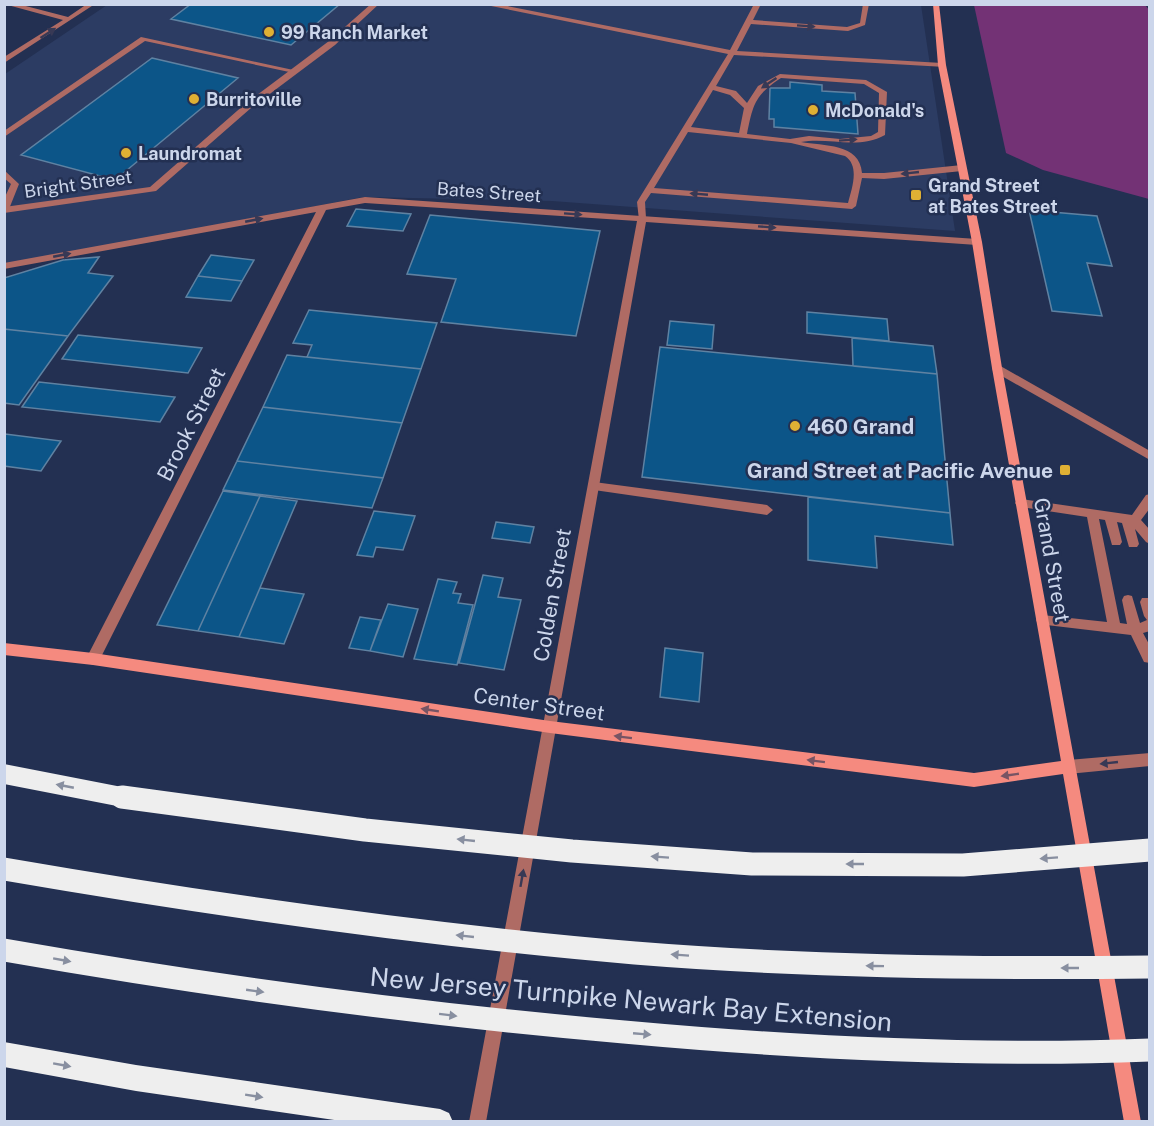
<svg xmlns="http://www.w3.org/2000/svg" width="1154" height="1126" viewBox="0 0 1154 1126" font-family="'Public Sans',sans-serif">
  <rect width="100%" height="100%" fill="#233052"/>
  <path fill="#2c3c63" d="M107,5H921L955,231L552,201L363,197L5,266V74Z"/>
  <path fill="#733275" d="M974,5H1145L1150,11L1149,199L1043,170L1006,153Z"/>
  <path fill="#0c5588" stroke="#5f82a2" stroke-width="1.5" d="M191,4H340L291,45L171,19Z
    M152,58L238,78L115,180L21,155Z
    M790,82L822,85V91L855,93L858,134L774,127V119H769L770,88H790Z
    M356,209L411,214L403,231L347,226Z
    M1029,210L1097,216L1112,266L1087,263L1102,316L1052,311Z
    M430,215L600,231L576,336L441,322L456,279L407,274Z
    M211,255L254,260L242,281L198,276Z
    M99,257L88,273L113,276L68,336L4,329V278L63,260Z
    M198,276L242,281L231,301L186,297Z
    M309,310L437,323L421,369L307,357L312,345L293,343Z
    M807,312L887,319L889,341L807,333Z
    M670,321L714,325L712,349L667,345Z
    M4,329L68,336L19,405L4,403Z
    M78,335L202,348L188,373L62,359Z
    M852,338L933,346L937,374L853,366Z
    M660,347L937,374L950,513L642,477Z
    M287,355L421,369L402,423L263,407Z
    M39,382L175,397L160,422L22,407Z
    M263,407L402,423L383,478L237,461Z
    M5,434L61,441L41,471L4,466Z
    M237,461L383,478L372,508L223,490Z
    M223,491L260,496L198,631L157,625Z
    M260,496L297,501L239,637L198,631Z
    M808,497L950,513L953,545L875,536L877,568L808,560Z
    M374,511L415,516L403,550L376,547L373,557L357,555Z
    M496,522L534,527L530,543L492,538Z
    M483,575L503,578L498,597L521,600L504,670L459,663Z
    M438,579L457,582L453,593L461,594L458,603L473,605L457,665L414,659Z
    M260,588L304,594L284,644L239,637Z
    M388,604L418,609L403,657L370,651Z
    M360,617L381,620L370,651L349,648Z
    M665,648L703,653L699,702L660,697Z"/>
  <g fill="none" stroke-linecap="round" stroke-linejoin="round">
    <path fill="#af6b64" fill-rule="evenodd" d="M481,4H497L730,50L754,4H761L753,20L847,27L860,23L863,4H869L865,25L848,31L751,24L737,51L942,63L946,65L945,67L734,55L716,86L736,91L747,103L758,86L780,74L866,80L887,92L885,135C858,150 829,137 801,142C823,146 860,143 862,173H884L962,165L966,168L962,171L884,179L862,178L856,206L852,209L651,193L645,202L646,218L645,220H639L637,202L728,54ZM781,78L864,84L879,93L878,132L871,136L840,139L809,136L790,139L747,134C753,104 755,95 781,78ZM713,90L730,95L744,108L739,133L691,127ZM688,132L791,143L845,156C860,166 852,188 848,203L654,188Z
      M141,37L298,71L294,73L145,41L4,137V131Z
      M4,170L19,184L9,209L5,212L4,199L11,184L4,178Z
      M594,482L767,505L773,510L767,515L594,490L588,486Z
      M1150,494V508L1141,520L1150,530V544L1146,542L1135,529L1139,544L1137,547H1129L1122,523L1117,522L1122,542L1120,545H1112L1105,520L1099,519L1120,623L1127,624L1122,600L1124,596L1128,595L1132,596L1140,623L1147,620L1144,616L1140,602L1142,598H1150V631L1143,633L1150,646V663L1144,662L1131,635L1038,624L1036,620L1038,616L1042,615L1107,622L1087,517L1021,507L1017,506L1015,503L1017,500L1021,499L1132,515L1146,495Z"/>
    <path fill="#af6b64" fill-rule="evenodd" d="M4,4H18L68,17L87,4H95L4,63V57L63,20Z
      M371,4H379L335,45L251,108L156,191L4,213V207L150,187L245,104L329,41Z
      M365,197L977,239L982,242L977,245L646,222L486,1122H469L637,221L365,203L326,210L98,663L93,665L88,663L87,659L88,655L316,212L4,269V263Z"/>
    <path fill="#af6b64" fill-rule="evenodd" d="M997,364L1150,451V460L993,371L992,368Z
      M1150,753V766L1068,774L1063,772L1061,767L1063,762L1068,760Z"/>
    <path fill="#f58a7f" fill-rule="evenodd" d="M933,4H939L946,65L982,242L1002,368L1141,1122H1124L1063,774L974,787L550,733L93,665L4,655V643L93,653L550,721L974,773L1061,761L992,368L972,242L938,65Z"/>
    <path fill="#eee" fill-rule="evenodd" d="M4,764L122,787L130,790L133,797L130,804L122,807L4,784Z
      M4,1042L136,1065L440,1109L449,1113L453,1122H348L136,1091L4,1067Z"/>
    <path stroke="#eee" stroke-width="23" d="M122,797L365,830L572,851L752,864L963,865L1150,850
      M4,869C213,905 423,935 635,953C807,967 978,969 1150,967
      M4,950C210,986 416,1014 624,1032C799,1048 974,1057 1150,1050"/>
  </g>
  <defs><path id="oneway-solid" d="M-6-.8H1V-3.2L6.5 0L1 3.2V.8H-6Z" transform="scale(1.5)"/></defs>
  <g fill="#383955">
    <use href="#oneway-solid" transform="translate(806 26) rotate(4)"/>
    <use href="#oneway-solid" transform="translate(48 33) rotate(-33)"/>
    <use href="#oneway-solid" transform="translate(769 83) rotate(146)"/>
    <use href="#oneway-solid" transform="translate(848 140) rotate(-4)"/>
    <use href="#oneway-solid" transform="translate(910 173) rotate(174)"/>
    <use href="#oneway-solid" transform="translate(699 194) rotate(-175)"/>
    <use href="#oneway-solid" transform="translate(573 214) rotate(4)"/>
    <use href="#oneway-solid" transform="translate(254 220) rotate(-11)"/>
    <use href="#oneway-solid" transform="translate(767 227) rotate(4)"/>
    <use href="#oneway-solid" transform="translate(62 255) rotate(-11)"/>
    <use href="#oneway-solid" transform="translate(1109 763) rotate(174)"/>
    <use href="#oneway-solid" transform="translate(522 878) rotate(-80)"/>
  </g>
  <g fill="#775464">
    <use href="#oneway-solid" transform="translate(430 710) rotate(-171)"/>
    <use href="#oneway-solid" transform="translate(623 737) rotate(-173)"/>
    <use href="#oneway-solid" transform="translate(816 761) rotate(-173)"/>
    <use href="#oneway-solid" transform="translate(1010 775) rotate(172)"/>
  </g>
  <g fill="#888fa0">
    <use href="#oneway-solid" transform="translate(65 786) rotate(-169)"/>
    <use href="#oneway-solid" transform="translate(466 840) rotate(-174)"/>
    <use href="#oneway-solid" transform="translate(660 857) rotate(-176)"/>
    <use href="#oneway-solid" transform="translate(1049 858) rotate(176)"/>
    <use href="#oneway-solid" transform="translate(855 864) rotate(-180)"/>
    <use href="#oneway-solid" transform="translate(465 936) rotate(-174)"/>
    <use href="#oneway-solid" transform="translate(680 955) rotate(-176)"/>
    <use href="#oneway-solid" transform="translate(62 960) rotate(10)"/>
    <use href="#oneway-solid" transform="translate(875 966) rotate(-179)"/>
    <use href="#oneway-solid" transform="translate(1070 968) rotate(180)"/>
    <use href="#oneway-solid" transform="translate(255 991) rotate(8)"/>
    <use href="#oneway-solid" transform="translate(448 1015) rotate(7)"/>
    <use href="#oneway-solid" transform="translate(642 1034) rotate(5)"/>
    <use href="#oneway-solid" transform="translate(62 1065) rotate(10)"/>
    <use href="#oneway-solid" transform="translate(254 1096) rotate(9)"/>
  </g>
  <g fill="#dfb034" stroke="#233052" stroke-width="2">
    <circle cx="269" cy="32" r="6"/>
    <circle cx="194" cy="99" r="6"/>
    <circle cx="813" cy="110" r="6"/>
    <circle cx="126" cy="153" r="6"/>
    <rect x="910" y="189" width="12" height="12" rx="3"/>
    <circle cx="795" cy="426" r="6"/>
    <rect x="1059" y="464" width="12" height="12" rx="3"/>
  </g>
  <g text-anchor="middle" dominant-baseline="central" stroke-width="5" stroke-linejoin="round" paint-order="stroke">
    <g font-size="18" font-weight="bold" fill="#ccd6eb" stroke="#233052" text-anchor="start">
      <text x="281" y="32">99 Ranch Market</text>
      <text x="206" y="99">Burritoville</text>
      <text x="825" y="110">McDonald's</text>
      <text x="138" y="153">Laundromat</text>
      <text x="928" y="185">Grand Street<tspan x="928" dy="21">at Bates Street</tspan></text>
    </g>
    <g font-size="18" fill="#ccd6eb" stroke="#233052">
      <text transform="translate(78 184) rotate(-8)">Bright Street</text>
      <text transform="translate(489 192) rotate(4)">Bates Street</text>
    </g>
    <g font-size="21" fill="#ccd6eb" stroke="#233052">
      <text transform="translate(191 424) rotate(-63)">Brook Street</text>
      <text transform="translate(1052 560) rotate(80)">Grand Street</text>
      <text transform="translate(552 595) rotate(-80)">Colden Street</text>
      <text transform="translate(539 704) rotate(8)">Center Street</text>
    </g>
    <g font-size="21" font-weight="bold" fill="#ccd6eb" stroke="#233052" text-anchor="start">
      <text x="807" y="426">460 Grand</text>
      <text x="1053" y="470" text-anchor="end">Grand Street at Pacific Avenue</text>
    </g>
    <g font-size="26" fill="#ccd6eb" stroke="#233052">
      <text transform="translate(631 999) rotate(5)">New Jersey Turnpike Newark Bay Extension</text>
    </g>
  </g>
  <rect width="1154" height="1126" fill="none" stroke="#ccd6eb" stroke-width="12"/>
</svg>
